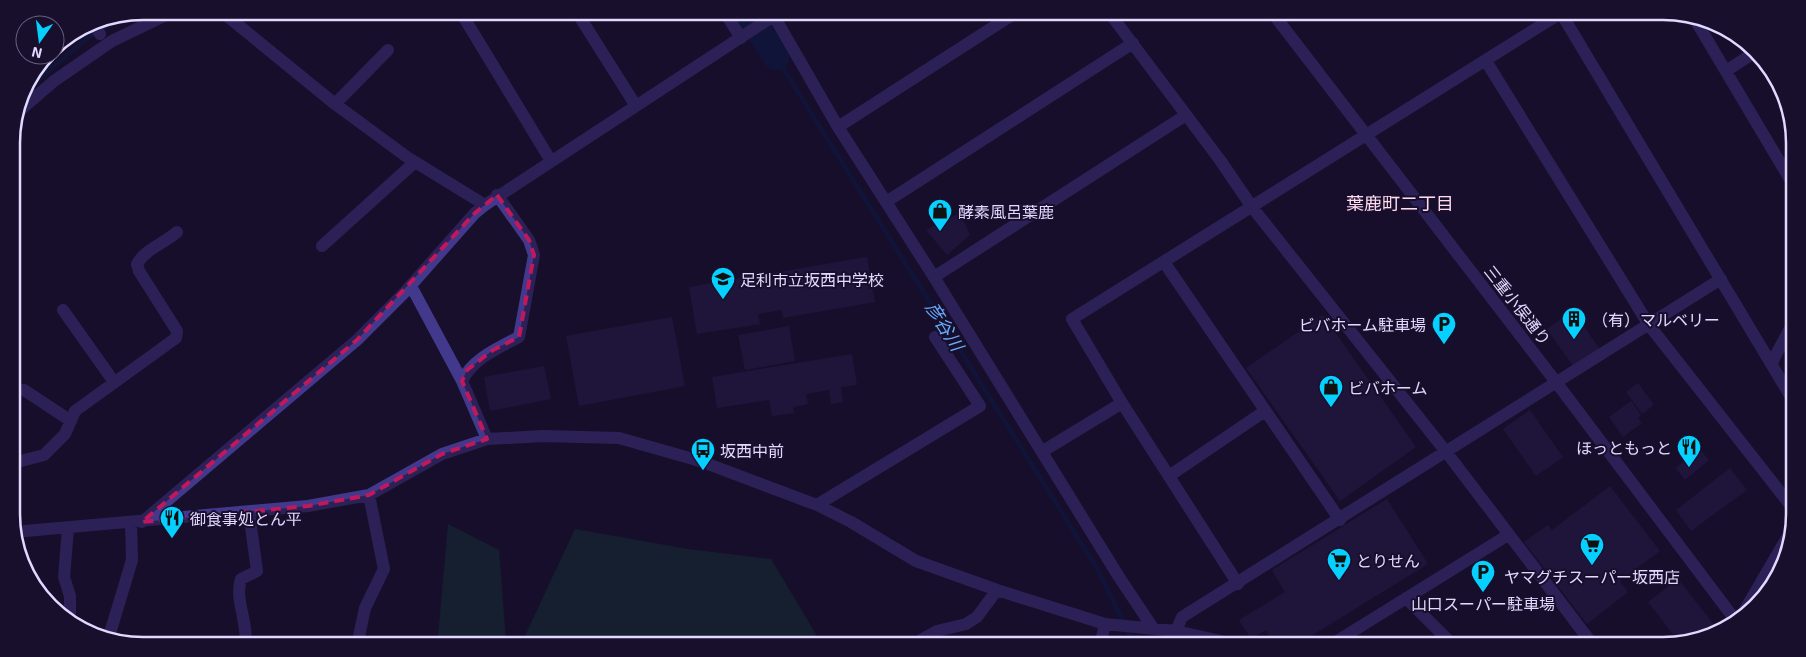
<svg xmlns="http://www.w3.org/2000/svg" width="1806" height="657" viewBox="0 0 1806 657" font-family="'Exo 2','Noto Sans JP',sans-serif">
  <rect width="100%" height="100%" fill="#170f2b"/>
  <path fill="#123335" d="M448,524L499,550L506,642H522L575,529L688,549L771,559L823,646H433L438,637Z"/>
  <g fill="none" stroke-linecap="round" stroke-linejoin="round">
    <path stroke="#081b4b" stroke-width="4.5" d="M776,57L1098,570L1135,646
      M23,92L94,33L135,13"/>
    <path stroke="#081b4b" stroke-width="26" d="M746,11L776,57"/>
  </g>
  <path fill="#291b4d" d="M960,213L970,235L947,255L926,230Z
    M867,257L875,302L783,318L782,310L758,314L760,324L697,334L689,287Z
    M1573,311L1601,351L1575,369L1547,329Z
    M1323,315L1416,447L1340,501L1246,368Z
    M672,317L685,386L579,406L566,336Z
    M789,326L795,361L745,370L738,335Z
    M852,354L857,385L841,387L843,402L831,404L829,390L806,394L808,404L793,407L794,413L772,416L769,400L717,408L712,377Z
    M544,366L551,399L490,411L484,377Z
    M1638,383L1654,405L1642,414L1626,392Z
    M1631,401L1641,415L1638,418L1642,423L1623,437L1609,417Z
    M1530,410L1563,457L1536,476L1503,429Z
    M1699,448L1709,460L1685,480L1676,468Z
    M1730,468L1747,490L1691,531L1676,510Z
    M1610,486L1660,551L1620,581L1628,592L1587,624L1524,542L1548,525L1552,530Z
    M1387,499L1428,564L1298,644L1292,635L1275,645L1266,630L1251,639L1239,620L1285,592L1272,570Z
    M1678,579L1715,626L1708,632L1679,642L1648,602Z"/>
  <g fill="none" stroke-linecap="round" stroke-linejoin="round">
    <path stroke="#43398c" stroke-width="12" d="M221,11L335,104L407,157L485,205
      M460,11L551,161
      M576,11L636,106
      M724,11L741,38
      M771,11L838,127L934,277L1119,577L1153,628
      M1108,11L1220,160L1252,207L1447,453L1593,645
      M1271,11L1556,382L1736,621
      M1561,13L1794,402
      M1693,16L1794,186
      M92,22L100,34
      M1486,61L1649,325L1795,511
      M1726,71L1755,52
      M335,104L388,50
      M17,113L54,81L112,41L174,11
      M838,127L1018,11
      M886,202L1133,43
      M322,246L415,162
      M1164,262L1340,520
      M934,277L1186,115
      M411,286L462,381
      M63,310L114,382
      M1771,364L1794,321
      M24,390L71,421
      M487,439L462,381C472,359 498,348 519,337L534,255L529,240L497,195
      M1043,451L1122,403
      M13,463L44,455L65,434L75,411L176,338L177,331L139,271L137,264C145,249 165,243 177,232
      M1169,476L1265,411
      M817,505L980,406L935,337
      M142,522L357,340L405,292L475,213L485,205L781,11
      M68,529L64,577L70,596V618
      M14,532L308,506L369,495L442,454L487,439L544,436L619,438L700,461L817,505L851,522L916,561L997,590L1105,624L1176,631L1243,646
      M1238,584L1122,403L1072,319L1564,11
      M1406,598L1454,646
      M1739,620L1792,529
      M1176,631L1182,617L1721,279
      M108,640L132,560L131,523
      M245,646C249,623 234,600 241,579L257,571L249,512
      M357,646L365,608L384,569L369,495
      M910,646L937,631L966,624L977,617L997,590
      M1100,646L1105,624
      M1329,646L1508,535"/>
  </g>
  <path d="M0 0H1806V657H0ZM497,195L529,240L534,255L519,337L493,350L467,370L462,381L487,439L442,454L369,495L308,506L142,522L357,340L475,213Z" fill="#170f2b" fill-opacity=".55" fill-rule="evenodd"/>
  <path fill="none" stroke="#c2185b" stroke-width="4" stroke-dasharray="10 6" stroke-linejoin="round" d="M497,195L529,240L534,255L519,337L493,350L467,370L462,381L487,439L442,454L369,495L308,506L142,522L357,340L475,213Z"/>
  <defs>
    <symbol id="shop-pin" viewBox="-11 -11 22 30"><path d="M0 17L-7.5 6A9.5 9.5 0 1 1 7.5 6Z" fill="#05d0ff" stroke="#170f2b"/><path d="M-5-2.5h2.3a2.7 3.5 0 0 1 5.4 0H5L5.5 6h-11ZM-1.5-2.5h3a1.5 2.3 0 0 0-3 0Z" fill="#111"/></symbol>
    <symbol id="school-pin" viewBox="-11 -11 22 30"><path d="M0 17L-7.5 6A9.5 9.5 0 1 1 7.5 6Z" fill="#05d0ff" stroke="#170f2b"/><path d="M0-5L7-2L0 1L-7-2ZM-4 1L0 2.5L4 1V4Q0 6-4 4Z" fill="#111"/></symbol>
    <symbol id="building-pin" viewBox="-11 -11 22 30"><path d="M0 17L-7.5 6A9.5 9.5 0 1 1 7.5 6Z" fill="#05d0ff" stroke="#170f2b"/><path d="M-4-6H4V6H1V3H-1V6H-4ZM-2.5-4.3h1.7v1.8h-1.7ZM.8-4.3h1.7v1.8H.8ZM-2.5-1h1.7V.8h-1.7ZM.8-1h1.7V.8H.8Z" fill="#111"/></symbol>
    <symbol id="parking-pin" viewBox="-11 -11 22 30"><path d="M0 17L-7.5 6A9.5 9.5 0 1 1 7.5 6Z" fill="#05d0ff" stroke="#170f2b"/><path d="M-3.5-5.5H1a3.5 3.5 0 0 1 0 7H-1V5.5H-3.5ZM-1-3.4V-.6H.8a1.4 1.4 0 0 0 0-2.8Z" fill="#111"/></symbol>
    <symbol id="restaurant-pin" viewBox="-11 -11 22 30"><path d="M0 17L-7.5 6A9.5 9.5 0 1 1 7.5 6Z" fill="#05d0ff" stroke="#170f2b"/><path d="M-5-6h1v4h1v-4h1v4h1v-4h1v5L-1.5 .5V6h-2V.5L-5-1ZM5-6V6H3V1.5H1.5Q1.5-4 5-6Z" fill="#111"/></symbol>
    <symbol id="bus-pin" viewBox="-11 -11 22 30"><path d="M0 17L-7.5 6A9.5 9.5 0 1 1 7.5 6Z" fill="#05d0ff" stroke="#170f2b"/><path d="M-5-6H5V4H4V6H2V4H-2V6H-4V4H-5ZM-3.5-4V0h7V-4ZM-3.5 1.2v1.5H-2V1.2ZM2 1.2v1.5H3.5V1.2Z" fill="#111"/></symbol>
    <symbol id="supermarket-pin" viewBox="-11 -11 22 30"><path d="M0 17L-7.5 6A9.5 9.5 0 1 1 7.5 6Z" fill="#05d0ff" stroke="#170f2b"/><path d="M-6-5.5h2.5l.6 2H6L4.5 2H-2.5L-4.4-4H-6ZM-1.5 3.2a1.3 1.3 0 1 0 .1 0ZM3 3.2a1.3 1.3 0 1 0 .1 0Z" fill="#111"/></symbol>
  </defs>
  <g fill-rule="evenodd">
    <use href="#shop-pin" x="926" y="197" width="28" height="38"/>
    <use href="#school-pin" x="709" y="265" width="28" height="38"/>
    <use href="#building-pin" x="1560" y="305" width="28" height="38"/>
    <use href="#parking-pin" x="1430" y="310" width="28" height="38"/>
    <use href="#shop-pin" x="1317" y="373" width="28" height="38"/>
    <use href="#restaurant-pin" x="1675" y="433" width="28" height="38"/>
    <use href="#bus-pin" x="689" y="436" width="28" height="38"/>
    <use href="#restaurant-pin" x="158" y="504" width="28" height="38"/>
    <use href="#supermarket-pin" x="1578" y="531" width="28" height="38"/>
    <use href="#supermarket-pin" x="1325" y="546" width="28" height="38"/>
    <use href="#parking-pin" x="1469" y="558" width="28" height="38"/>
  </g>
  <g text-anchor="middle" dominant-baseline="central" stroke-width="4" stroke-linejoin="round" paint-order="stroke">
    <g font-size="16" fill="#e1d9ff" stroke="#170f2b" text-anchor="start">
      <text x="958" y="211">酵素風呂葉鹿</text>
      <text x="740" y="279">足利市立坂西中学校</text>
      <text x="1592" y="319">（有）マルベリー</text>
      <text x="1426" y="324" text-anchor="end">ビバホーム駐車場</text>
      <text x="1348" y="387">ビバホーム</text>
      <text x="1672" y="447" text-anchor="end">ほっともっと</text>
      <text x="720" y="450">坂西中前</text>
      <text x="190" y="518">御食事処とん平</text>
      <text x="1356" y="560">とりせん</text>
      <text x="1592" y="576" text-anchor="middle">ヤマグチスーパー坂西店</text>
      <text x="1483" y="603" text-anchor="middle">山口スーパー駐車場</text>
    </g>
    <g font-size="16" fill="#e1d9ff" stroke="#170f2b">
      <text transform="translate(1518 305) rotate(52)">三重小俣通り</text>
    </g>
    <g font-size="18" fill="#ffdbef" stroke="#170f2b">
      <text x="1400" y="203">葉鹿町二丁目</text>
    </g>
    <g font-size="18" font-style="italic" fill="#67abff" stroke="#170f2b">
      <text transform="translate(945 326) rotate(58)">彦谷川</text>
    </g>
  </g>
  <path d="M0 0H1806V657H0ZM143 20H1663A123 123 0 0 1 1786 143V514A123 123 0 0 1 1663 637H143A123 123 0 0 1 20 514V143A123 123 0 0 1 143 20Z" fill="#170f2b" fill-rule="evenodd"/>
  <path fill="none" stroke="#e1d9ff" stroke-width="2.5" d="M143 20H1663A123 123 0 0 1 1786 143V514A123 123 0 0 1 1663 637H143A123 123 0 0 1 20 514V143A123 123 0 0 1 143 20Z"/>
  <g transform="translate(40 40) rotate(194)"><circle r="24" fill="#170f2b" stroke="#686080"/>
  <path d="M0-4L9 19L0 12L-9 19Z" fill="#05d0ff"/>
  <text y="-8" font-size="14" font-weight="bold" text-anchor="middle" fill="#e1d9ff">N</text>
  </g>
</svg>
